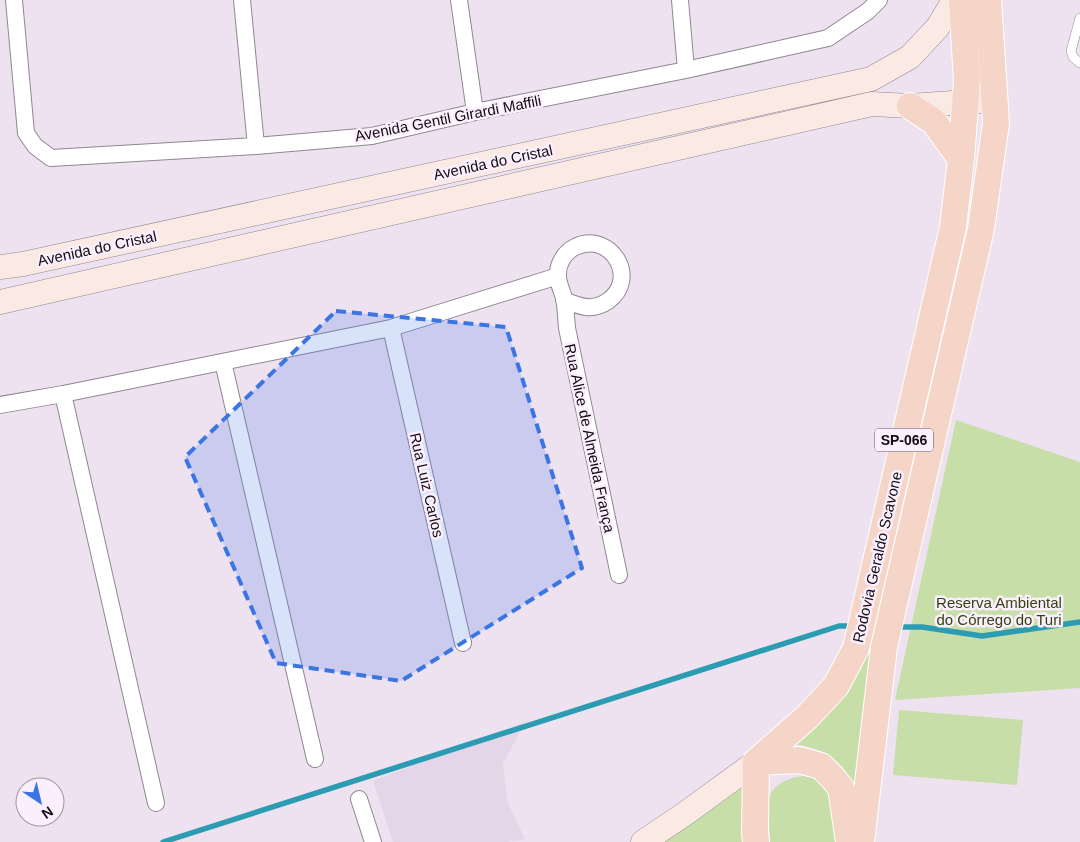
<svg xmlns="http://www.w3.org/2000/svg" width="1080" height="842" viewBox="0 0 1080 842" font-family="Arial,sans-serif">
  <rect width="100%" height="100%" fill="#eee2f0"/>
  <path fill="#e5d5e9" d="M525,722L503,764L507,801L525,839L507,842H393L373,781Z"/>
  <path fill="#c8dea8" d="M956,420L1080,462V688L895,700Z
    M876,622L855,787C842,760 823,748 794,744L868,645Z
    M899,710L1023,720L1017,785L893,775Z
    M804,776C815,778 825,783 831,793C834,798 836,833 837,842H770C770,830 767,813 768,802C770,785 789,777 804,776Z
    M748,781L744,842H655Z"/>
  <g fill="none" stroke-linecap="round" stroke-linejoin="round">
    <path stroke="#2c9cb3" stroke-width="5.5" d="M900,627H922L982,636L1080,622
      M163,842L839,626H850"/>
    <defs>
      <path id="lane" d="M1080,18L1071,51L1073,57L1080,63"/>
      <path id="street" d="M14,0L26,133L35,146L51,158L256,146L372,136L475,112L686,70L828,38L868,11L879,0
        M242,0L256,146
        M459,0L475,112
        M680,0L686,70
        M564,300C571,303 579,306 586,307C594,308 602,305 608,301C640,278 610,230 575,247C565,252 557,264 558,276C558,283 562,291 564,298C566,308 566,318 567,328L619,575
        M391,328L463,643
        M223,362L315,759
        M63,394L156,803
        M0,405L63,394L391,328L558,276
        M359,799L373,842"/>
      <path id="secondary" d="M0,267L23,264L871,79L910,57L938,27L954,0
        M0,302L872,104L910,106L995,100
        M643,842L686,813L756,762"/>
      <path id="primary" d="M910,106L934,122L961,159
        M756,762L799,760L821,766L832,777L841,788L849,842
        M756,842L755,832L756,762L807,717L836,686L856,648L953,227L961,159L967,81L962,0
        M861,842L884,647L981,229L996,123L988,0"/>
    </defs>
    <use href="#lane" stroke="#908692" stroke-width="10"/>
    <use href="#street" stroke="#908692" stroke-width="18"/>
    <use href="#secondary" stroke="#908692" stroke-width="25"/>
    <use href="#primary" stroke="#fff" stroke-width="28"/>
    <use href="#lane" stroke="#fff" stroke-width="9"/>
    <use href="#street" stroke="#fff" stroke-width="16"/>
    <use href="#secondary" stroke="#faeae3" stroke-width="24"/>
    <use href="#primary" stroke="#f5d5c8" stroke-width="26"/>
  </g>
  <path fill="#3b75e4" fill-opacity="0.2" stroke="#3b75e4" stroke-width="4" stroke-dasharray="10 6" stroke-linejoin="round" d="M336,311L506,327L582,568L401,681L276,663L185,457Z"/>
  <g text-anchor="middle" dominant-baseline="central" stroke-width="5" stroke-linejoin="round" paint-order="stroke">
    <rect fill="#fbeffe" stroke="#565158" stroke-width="1" x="875" y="428.5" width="58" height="23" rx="4"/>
    <g font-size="14" font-weight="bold" fill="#100d11">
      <text x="904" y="440">SP-066</text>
    </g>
    <g font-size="15" fill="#100d11" stroke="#fbeffe">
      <text transform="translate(448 118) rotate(-11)">Avenida Gentil Girardi Maffili</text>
      <text transform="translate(493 162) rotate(-12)">Avenida do Cristal</text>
      <text transform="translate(97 248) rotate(-12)">Avenida do Cristal</text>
      <text transform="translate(590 438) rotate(78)">Rua Alice de Almeida França</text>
      <text transform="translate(427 485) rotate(77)">Rua Luiz Carlos</text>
      <text transform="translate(877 557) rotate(-77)">Rodovia Geraldo Scavone</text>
    </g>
    <g font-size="15" fill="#32430e" stroke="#fbeffe">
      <text x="999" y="602">Reserva Ambiental<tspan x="999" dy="17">do Córrego do Turi</tspan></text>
    </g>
  </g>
  <g transform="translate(40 802) rotate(145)"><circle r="24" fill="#fbeffe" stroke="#9d959f"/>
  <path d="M0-4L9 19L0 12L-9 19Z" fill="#3b75e4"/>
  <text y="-8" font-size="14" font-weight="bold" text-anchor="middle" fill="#100d11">N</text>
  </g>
</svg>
